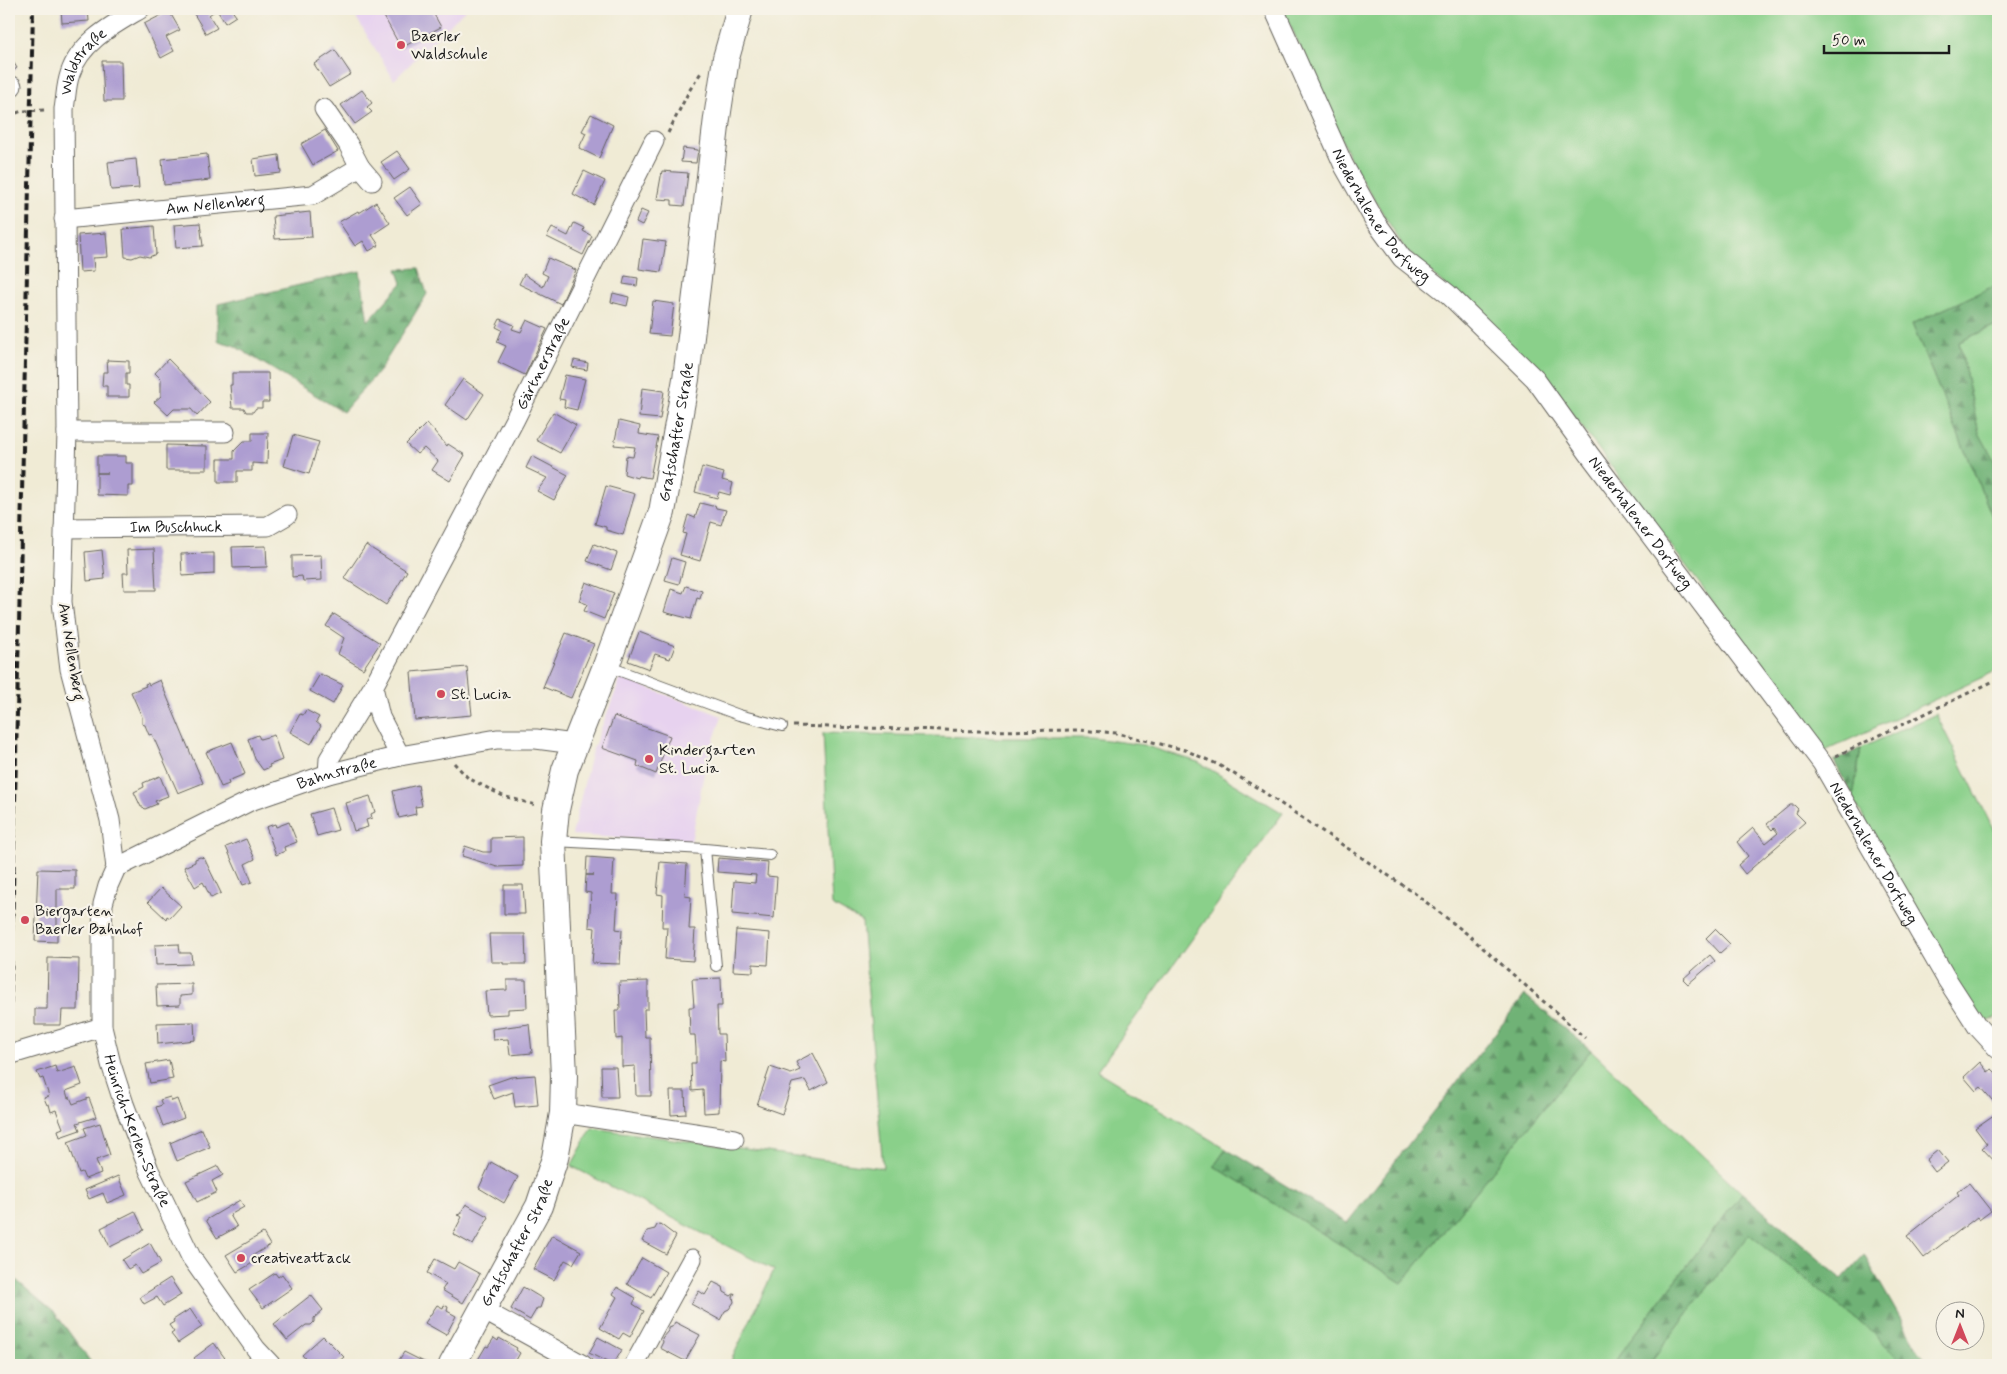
<svg xmlns="http://www.w3.org/2000/svg" width="2007" height="1374" viewBox="0 0 2007 1374" font-family="Mynerve,sans-serif">
  <defs>
    <pattern id="forest-firs" width="22" height="20" patternUnits="userSpaceOnUse" patternTransform="scale(1.25)"><rect width="22" height="20" fill="#6fb276"/><path d="M5 1l3.5 6h-7zM16 11l3.5 6h-7z" fill="#5a9060"/></pattern>
  </defs>
  <rect width="100%" height="100%" fill="#f7f3e8"/>
  <filter id="ink" filterUnits="userSpaceOnUse"><feTurbulence type="fractalNoise" baseFrequency=".02" numOctaves="2"/><feDisplacementMap in="SourceGraphic" scale="10" xChannelSelector="R" yChannelSelector="G"/><feConvolveMatrix kernelMatrix="1 2 1 2 8 2 1 2 1" color-interpolation-filters="sRGB"/></filter>
  <filter id="wash" filterUnits="userSpaceOnUse"><feTurbulence type="fractalNoise" baseFrequency=".0096" numOctaves="4" result="noise"/><feDisplacementMap in="SourceGraphic" scale="20" xChannelSelector="R" yChannelSelector="G"/><feGaussianBlur stdDeviation="1.12" result="paint"/><feColorMatrix in="noise" values="0 0 0 0 0 0 0 0 0 0 0 0 0 0 0 0 0 1.4 0 .05"/><feComposite in="paint" operator="in"/></filter>
  <g filter="url(#wash)">
    <rect width="100%" height="100%" fill="#f0ebd5"/>
    <path fill="#e7d2ef" d="M351,9H466L394,80Z
      M621,678L722,716L706,763L691,842L572,835L591,754Z"/>
    <path fill="#8ad08a" stroke="#537653" d="M1283,9H1998V284L1912,324L1995,523L1998,526V670L1825,751L1540,371L1405,249L1353,165Z
      M1998,324V467L1979,433L1959,342Z
      M1936,714L1998,838V1016L1983,1024L1922,930L1853,797L1861,748Z
      M823,733L1004,738H1093L1143,745L1198,762L1283,813L1097,1071L1226,1149L1214,1166L1402,1283L1591,1050L1742,1193L1612,1365H729L774,1270L571,1166L592,1128L883,1168L862,922L832,905Z
      M1749,1234L1877,1336L1904,1365H1648Z"/>
    <path fill="url(#forest-firs)" stroke="#466749" d="M419,268L427,294L380,370L343,412L233,345L218,341V304L360,271L368,321L402,283L397,269Z
      M1998,284V324L1959,342L1979,433L1998,467V526L1995,523L1912,324Z
      M1861,748L1853,797L1834,761Z
      M1525,995L1591,1050L1402,1283L1214,1166L1226,1149L1347,1223Z
      M1742,1193L1842,1279L1864,1255L1920,1353L1931,1365H1904L1877,1336L1749,1234L1648,1365H1612Z
      M9,1274L55,1313L93,1365H9Z"/>
    <g id="blocks">
      <path fill="#ad9dd1" d="M61,9H88L89,21L62,23Z
        M191,9H231L236,16L225,23L217,10L213,12L209,15L217,28L206,34Z
        M380,9H431L441,27L401,48Z
        M169,11L180,30L166,37L174,51L161,58L144,24Z
        M335,50L351,74L329,87L314,64Z
        M9,55L17,68L9,74Z
        M102,61H121L122,101H104Z
        M362,90L372,103L367,107L372,112L355,124L341,105Z
        M591,114L613,125L599,158L579,148L586,133L582,131Z
        M325,130L338,151L313,165L301,144Z
        M683,148L698,150L696,163L681,162Z
        M397,151L410,169L394,180L381,162Z
        M207,154L210,180L164,185L162,159Z
        M279,155L281,173L255,176L253,159Z
        M136,159L139,188L111,190L108,162Z
        M584,171L605,181L594,205L573,194Z
        M662,171L688,173L684,206L672,205V200L657,199Z
        M410,187L422,204L407,215L394,198Z
        M376,202L390,223L372,235L379,245L369,251L363,241L355,246L339,222L358,211L359,213Z
        M641,210L648,213L642,225L636,222Z
        M310,212L312,237L275,239L273,216Z
        M200,223L203,246L176,248L174,225Z
        M574,223L584,228L583,231L592,236L583,255L547,237L552,228L568,236Z
        M154,226L156,254L149,257L140,255L132,258L125,257L123,229Z
        M106,233L108,257L93,258L94,271L80,272L78,235Z
        M643,239L666,242L661,272L639,269Z
        M548,258L576,270L561,304L519,284L524,274L543,287L548,276L542,273Z
        M625,276L638,278L637,286L623,284Z
        M613,293L629,297L627,306L611,302Z
        M653,301L674,304L670,336L649,334Z
        M500,319L514,325L512,329L521,332L527,320L547,329L525,375L498,362L506,346L497,342L502,330L496,327Z
        M168,359L210,402L197,416L191,409H174L168,415L154,402L161,396V379L155,373Z
        M107,360L129,361V373H126V385H129V397H107V386H102L103,372H108Z
        M574,360L588,363L587,370L572,367Z
        M232,373H268L269,402H262V408H256L253,412H246L244,408H232L230,385H232Z
        M565,375L585,379L577,410L564,407L565,400L559,399Z
        M463,379L484,394L467,420L445,405Z
        M642,388L664,391L660,419L639,417Z
        M553,412L576,425L560,453L536,440Z
        M619,421L640,426L639,434L658,437L650,478L638,476L637,478L624,474L626,456L633,457L635,447L614,445Z
        M427,423L447,446L448,444L465,455L450,481L432,470L438,461L424,448L417,454L406,444Z
        M252,433H268L267,464L252,463V471H237V482H218V459H234V451L244,441H252Z
        M293,435L319,442L309,474L284,466Z
        M166,445L207,446V470H166Z
        M97,456H126V463H133V486H128V496L97,495V473H108H97Z
        M532,456L568,475L554,500L537,491L547,478L526,468Z
        M702,467L724,473L722,480L733,483L730,495L719,492L717,498L695,492Z
        M606,486L635,494L623,535L606,530V527L595,524Z
        M700,503L712,506L715,505L716,508L726,510L721,525L711,522L700,561L680,555L686,534L683,533L688,515L695,518Z
        M594,544L617,553L611,570L587,561Z
        M366,545L407,571L386,605L344,578Z
        M266,546L267,567L233,568L232,547Z
        M154,549L156,590H124L123,573H128L127,550Z
        M102,550L105,579L87,581L85,552Z
        M214,553V574L182,576L181,554Z
        M321,555L322,580L303,581L302,576L292,577V556Z
        M672,558L685,562L679,584L665,580Z
        M586,582L614,593L604,619L584,611L587,604L579,601Z
        M686,586L702,591L700,599L697,598L691,619L664,612L671,589L683,593Z
        M334,614L380,643L363,669L338,654L344,638L326,626Z
        M639,632L675,646L670,659L655,654L649,669L628,661Z
        M566,633L594,644L571,698L543,687Z
        M467,667L472,715L415,720L411,672Z
        M320,674L343,685L333,704L310,691Z
        M160,680L203,783L178,793L152,734L149,735L145,725L142,724V717L131,692L146,686L145,684L148,683L149,685Z
        M306,710L319,717L316,722L321,726L311,744L290,732L300,714L303,715Z
        M614,716L670,736L656,774L637,766L638,761L602,748Z
        M258,735L260,739L274,735L282,760L269,765L270,767L263,770L255,759L248,739Z
        M232,742L245,774L228,781L229,784L221,787L206,752Z
        M160,776L168,796L155,801L157,804L145,809L143,807H141L134,792L144,787L143,783Z
        M418,785L422,806L415,807L416,814L399,818L393,791Z
        M370,796L375,812L371,814L372,818L366,820L368,827L354,831L346,803Z
        M1790,805H1794L1798,809L1796,813L1805,822L1745,874L1738,865L1748,856L1737,842L1753,828L1766,843L1778,833L1774,828L1772,830L1767,824Z
        M331,808L338,830L317,836L310,814Z
        M289,822L297,842L284,847L285,851L276,855L266,827L275,824L276,827Z
        M523,837V866L497,867L462,856L465,846L483,852H491V838Z
        M246,839L255,859L245,864L252,882L243,885L226,847Z
        M200,857L204,858L221,893L211,898L203,882L195,887L184,867L195,862V859Z
        M587,857L614,859L612,894H618L616,929L622,930L620,964L592,963L595,928L589,927L591,893L585,892L586,875H594H586Z
        M718,858L768,862L767,876L777,877L774,918L732,914L734,881L755,883L756,875L717,872Z
        M660,862L687,864L685,896L691,897L689,929H695L693,961L665,959L667,927H662L663,895L657,894Z
        M38,869L75,870V889H57V942L35,941Z
        M504,885H523L525,914H504Z
        M161,888L181,906L170,918L167,916L166,919L148,902Z
        M1715,929L1730,944L1720,953L1706,938Z
        M736,930L770,933L768,965L753,964V972L733,971Z
        M489,934H525L526,964H503V962H491Z
        M179,944L180,953H191L192,964L156,965L155,945Z
        M1710,955L1715,961L1688,984L1683,979Z
        M48,958L79,959L78,1010H62L61,1025H35V1009H47Z
        M721,978L722,1006H717L718,1034H724L725,1062L720,1061L719,1112L704,1113L703,1090L692,1091L691,1063H696V1049L695,1035H690L689,1007H694L692,979Z
        M507,980H526L527,1008L508,1009V1014L487,1015L485,991L507,990Z
        M648,981V1009H644L645,1037H650L651,1096H636L635,1066L622,1067V1038L616,1039L615,1010H620L619,982Z
        M192,984V995L180,996V1005L157,1006L156,985Z
        M194,1022L195,1040L158,1044L157,1023Z
        M529,1024L532,1053L510,1055L508,1039L493,1040L492,1029Z
        M813,1053L828,1082L811,1091L805,1080L792,1083L782,1114L757,1105L770,1067L791,1074L800,1070L796,1062Z
        M169,1060L173,1079L150,1083L146,1064Z
        M1980,1062L1988,1072L1992,1069L1998,1075V1107L1981,1087L1976,1091L1964,1077Z
        M55,1066L57,1073L76,1067L82,1085L66,1091L68,1098L70,1097L73,1104L89,1098L96,1117L77,1123L80,1130L60,1137L58,1130L63,1128L56,1110L51,1112L49,1104L47,1105L44,1098L49,1096L43,1078L40,1079L37,1072Z
        M601,1067H616L618,1097H602Z
        M535,1075L538,1105L515,1107L513,1092L494,1099L488,1085L511,1077Z
        M670,1091H685L686,1114L671,1115Z
        M170,1097L172,1101L177,1099L184,1118L163,1126L156,1107L162,1105L160,1100Z
        M1998,1112V1165L1982,1148L1987,1144L1975,1128Z
        M100,1123L110,1155L96,1160L101,1173L85,1179L82,1172L79,1173L68,1142L87,1135L84,1128Z
        M202,1129L210,1147L177,1161L170,1143Z
        M1938,1150L1948,1162L1935,1172L1926,1160Z
        M491,1162L518,1177L504,1203L479,1188Z
        M218,1166L223,1175L212,1181L217,1192L197,1202L186,1181Z
        M118,1176L126,1195L107,1203L103,1193L89,1199L85,1190Z
        M1969,1183L1991,1211L1979,1220L1977,1217L1924,1258L1907,1236L1959,1195L1957,1192Z
        M240,1200L244,1207L230,1215L237,1227L217,1238L206,1220Z
        M466,1204L489,1217L473,1245L453,1234L462,1217L457,1215L460,1214Z
        M135,1211L144,1230L110,1247L101,1228Z
        M660,1224L676,1236L666,1254L642,1241L647,1231L655,1229L657,1225Z
        M263,1233L270,1245L252,1256L256,1261L237,1272L226,1255Z
        M552,1235L581,1251L573,1264L565,1260L554,1280L533,1269Z
        M150,1243L161,1263L141,1274L135,1265L128,1269L122,1260Z
        M642,1258L666,1272L651,1298L627,1284Z
        M435,1259L454,1269L458,1262L480,1274L463,1303L442,1290L446,1284L427,1273Z
        M275,1273L278,1277L282,1274L292,1288L263,1308L249,1290Z
        M170,1278L181,1295L163,1306L157,1297L144,1304L140,1297Z
        M713,1282L723,1287L724,1292L731,1296L735,1293L733,1297L734,1302L729,1309L725,1311L720,1320L691,1304L699,1291L705,1295Z
        M523,1287L543,1299L540,1308H537L530,1320L511,1309Z
        M617,1287L636,1298L633,1304L644,1311L630,1337L623,1333L619,1339L600,1328L617,1297L613,1294Z
        M311,1295L323,1310L314,1318V1322L311,1325H306L287,1340L274,1324Z
        M437,1305L443,1308L444,1305L448,1307L447,1311L456,1316L446,1335L425,1323Z
        M190,1309L202,1327L178,1343L171,1334L174,1332L169,1325L174,1322L173,1320Z
        M675,1322L700,1335L685,1361L660,1348L663,1342L662,1338L668,1331V1328L672,1327Z
        M323,1336L344,1357L337,1363L339,1365H311L302,1355Z
        M598,1337L622,1350L613,1365L589,1353Z
        M494,1338L498,1341L499,1338L517,1348L516,1350L520,1353L515,1362L516,1365H481L476,1363L486,1346L488,1347Z
        M214,1343L227,1361L222,1365H199L194,1358Z
        M404,1352L430,1365H396Z"/>
    </g>
  </g>
  <g filter="url(#ink)">
    <use href="#blocks" fill-opacity="0" stroke="#66645d" stroke-width="1"/>
    <g fill="none" stroke-linecap="round" stroke-linejoin="round">
      <defs>
        <path id="lane" d="M607,666L739,715L782,726
          M554,841L705,849L770,855
          M705,849L716,966"/>
        <g id="street">
          <path id="s1" d="M1274,9L1344,166L1375,221L1402,258L1448,294L1535,379L1589,454L1822,763L1946,978L1977,1026L1998,1049"/>
          <path d="M9,89L12,86"/>
          <path d="M324,109L348,144L360,167"/>
          <path id="s2" d="M64,219L313,195L360,167L372,181"/>
          <path d="M67,432H225"/>
          <path id="s3" d="M64,528L268,526L287,515"/>
          <path d="M373,687L380,717L400,756"/>
          <path id="s4" d="M328,774L329,759L373,687L515,419L654,141"/>
          <path id="s5" d="M116,868L110,820L70,669L62,602L67,432L64,109C66,98 66,85 70,74C80,42 113,25 140,9"/>
          <path id="s6" d="M116,868L108,886L103,904L102,932V1027L111,1064L124,1104L149,1170L191,1257L256,1349L271,1365"/>
          <path id="s7" d="M116,868L250,801L328,774L400,756L497,739H536L574,744"/>
          <path d="M9,1055L102,1027"/>
          <path d="M563,1113L734,1139"/>
          <path d="M483,1310L583,1365"/>
          <path d="M634,1365L692,1259"/>
        </g>
        <g id="secondary">
          <path id="s8" d="M452,1365L539,1206L555,1158L563,1113L564,1076L553,841L556,810L565,770L606,666L662,512L686,379L717,118L726,58L740,9"/>
        </g>
      </defs>
      <use href="#lane" stroke="#66645d" stroke-width="12"/>
      <use href="#street" stroke="#66645d" stroke-width="21"/>
      <use href="#secondary" stroke="#66645d" stroke-width="28"/>
      <path stroke="#66645d" stroke-width="3" stroke-dasharray="4 4" stroke-linecap="butt" d="M9,116L22,111L47,110
        M668,133L689,91L702,71
        M793,726L981,731L1078,730L1116,733L1185,750L1217,764L1256,787L1413,892L1466,933L1585,1038
        M1836,756L1998,679
        M454,763L468,778L503,796L536,805"/>
      <use href="#lane" stroke="#fff" stroke-width="10"/>
      <use href="#street" stroke="#fff" stroke-width="19"/>
      <use href="#secondary" stroke="#fff" stroke-width="26"/>
      <path stroke="#1c1c1c" stroke-width="4" stroke-dasharray="8 4" stroke-linecap="butt" d="M9,1065L33,9"/>
    </g>
  </g>
  <g fill="#d1495b" stroke="#f7f3e8" stroke-width="2">
    <circle cx="401" cy="45" r="5"/>
    <circle cx="441" cy="694" r="5"/>
    <circle cx="649" cy="759" r="5"/>
    <circle cx="25" cy="920" r="5"/>
    <circle cx="241" cy="1258" r="5"/>
  </g>
  <g text-anchor="middle" dominant-baseline="central" stroke-width="4.5" stroke-linejoin="round" paint-order="stroke">
    <g font-size="16" fill="#1c1c1c" stroke="#f7f3e8" text-anchor="start">
      <text x="411" y="36">Baerler<tspan x="411" dy="18">Waldschule</tspan></text>
      <text x="451" y="694">St. Lucia</text>
      <text x="659" y="750">Kindergarten<tspan x="659" dy="18">St. Lucia</tspan></text>
      <text x="35" y="911">Biergarten<tspan x="35" dy="18">Baerler Bahnhof</tspan></text>
      <text x="251" y="1258">creativeattack</text>
    </g>
    <g font-size="16" fill="#1c1c1c" stroke="#f7f3e8">
      <text stroke="none"><textPath href="#s5" startOffset="818">Waldstraße</textPath></text>
      <text stroke="none"><textPath href="#s2" startOffset="152">Am Nellenberg</textPath></text>
      <text stroke="none"><textPath href="#s1" startOffset="234">Niederhalener Dorfweg</textPath></text>
      <text stroke="none"><textPath href="#s4" startOffset="465">Gärtnerstraße</textPath></text>
      <text stroke="none"><textPath href="#s8" startOffset="979">Grafschafter Straße</textPath></text>
      <text stroke="none"><textPath href="#s1" startOffset="639">Niederhalener Dorfweg</textPath></text>
      <text stroke="none"><textPath href="#s3" startOffset="112">Im Buschhuck</textPath></text>
      <text transform="translate(71 652) rotate(81)">Am Nellenberg</text>
      <text stroke="none"><textPath href="#s7" startOffset="241">Bahnstraße</textPath></text>
      <text stroke="none"><textPath href="#s1" startOffset="1044">Niederhalener Dorfweg</textPath></text>
      <text stroke="none"><textPath href="#s6" startOffset="271">Heinrich-Kerlen-Straße</textPath></text>
      <text stroke="none"><textPath href="#s8" startOffset="139">Grafschafter Straße</textPath></text>
    </g>
  </g>
  <rect width="2007" height="1374" fill="none" stroke="#f7f3e8" stroke-width="30"/>
  <g transform="translate(1960 1326)"><circle r="24" fill="#f7f3e8" stroke="#9f9d96"/>
  <path d="M0-4L9 19L0 12L-9 19Z" fill="#d1495b"/>
  <text y="-8" font-size="14" font-weight="bold" text-anchor="middle" fill="#1c1c1c">N</text>
  </g>
  <path d="M1824 45v8h125v-8" fill="none" stroke="#1c1c1c" stroke-width="2.5"/>
  <text x="1832" y="45" font-size="15" fill="#1c1c1c" stroke="#f7f3e8" stroke-width="4" paint-order="stroke">50 m</text>
</svg>
